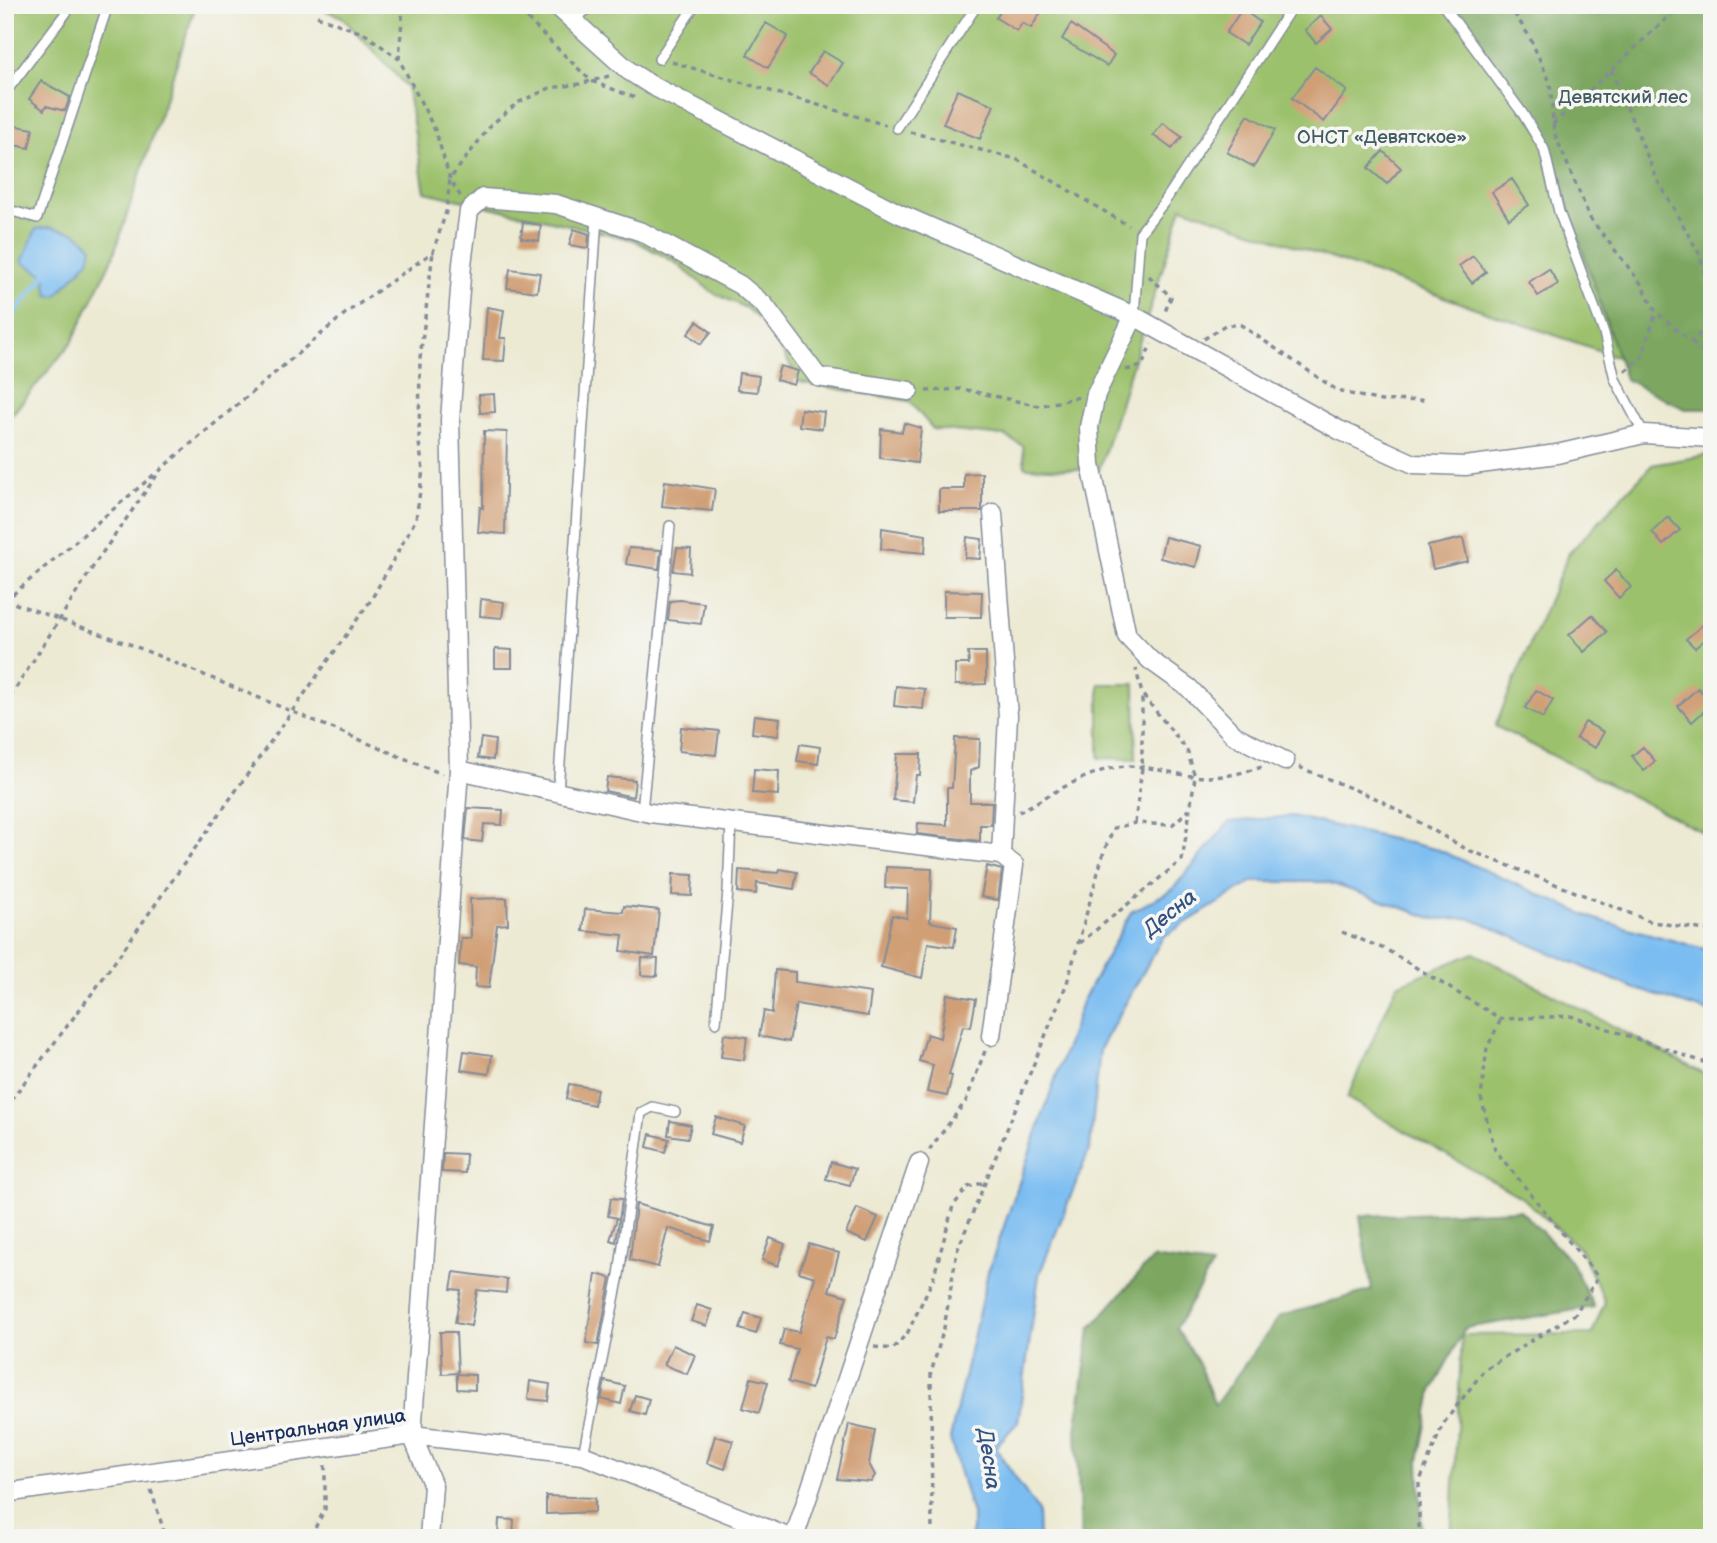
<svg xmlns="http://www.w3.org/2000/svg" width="1717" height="1543" viewBox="0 0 1717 1543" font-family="'Balsamiq Sans',sans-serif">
  <rect width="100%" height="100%" fill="#f6f6f2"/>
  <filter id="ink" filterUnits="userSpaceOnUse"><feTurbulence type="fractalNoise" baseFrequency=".0143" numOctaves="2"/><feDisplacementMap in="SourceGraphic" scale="14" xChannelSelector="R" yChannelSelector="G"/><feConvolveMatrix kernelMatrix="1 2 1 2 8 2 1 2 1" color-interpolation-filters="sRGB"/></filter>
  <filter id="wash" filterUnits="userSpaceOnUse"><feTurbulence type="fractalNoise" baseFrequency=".00686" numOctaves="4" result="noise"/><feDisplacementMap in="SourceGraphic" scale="28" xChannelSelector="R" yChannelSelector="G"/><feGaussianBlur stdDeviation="1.57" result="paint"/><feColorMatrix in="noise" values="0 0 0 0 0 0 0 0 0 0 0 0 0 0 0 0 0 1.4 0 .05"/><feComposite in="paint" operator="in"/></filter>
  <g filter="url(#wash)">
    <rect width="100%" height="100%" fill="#edead4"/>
    <path fill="#9cc16c" stroke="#5c7865" stroke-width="2" d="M5,5H196L113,257L72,342L5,423Z
      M312,5H1452L1547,141L1618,357L1182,207L1099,470L1025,467L1023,446L1005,436L933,429L909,401L800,382L773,336L761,321L746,308L712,292L673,261L634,240L425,192L407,87L342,17Z
      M1712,454V837L1495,726L1569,553L1652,465Z
      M1099,684H1135L1136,759L1099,758Z
      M1474,953L1712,1078V1538H1451L1462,1335L1592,1334L1605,1302L1581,1250L1524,1199L1347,1098L1397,985Z"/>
    <path fill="#7da760" stroke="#4c6b5f" stroke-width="2" d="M1452,5H1712V409H1685L1625,379L1547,141Z
      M1520,1210L1570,1260L1594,1307L1465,1328L1432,1391L1419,1461L1422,1538H1081L1076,1431L1090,1329L1153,1258L1212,1266L1176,1328L1198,1362L1215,1405L1280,1316L1372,1290L1360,1216Z"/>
    <path fill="#7bbdf1" stroke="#4b76a8" stroke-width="2" d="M49,227L76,233L92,247L89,260L56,296L48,295L45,275L22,262L36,229Z
      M1292,816L1439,850L1595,919L1712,951V1013L1633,988L1469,918L1435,919L1327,882H1252L1163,937L1100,1049L1090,1148L1039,1275L1018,1422L995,1447L1038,1511L1039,1538H972V1514L950,1439L988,1272L1082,1002L1131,912L1172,890L1229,822Z"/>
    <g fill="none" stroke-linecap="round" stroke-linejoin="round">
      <path stroke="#7bbdf1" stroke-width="5" d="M5,325L45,275"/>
    </g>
    <g id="blocks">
      <path fill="#d09f76" d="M1005,5H1029L1041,12L1031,28L1022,23L1017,31L996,18Z
        M1242,9L1260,22L1245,45L1226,33Z
        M1321,16L1332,29L1316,43L1305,30Z
        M766,23L788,36L768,68L747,55Z
        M1071,24L1114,55L1107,66L1062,39Z
        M823,51L843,63L829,85L809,73Z
        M1315,67L1347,91L1324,122L1292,98Z
        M41,81L70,97L65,111L46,106L44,110L29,99Z
        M957,90L994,105L980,139L943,124Z
        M1248,115L1275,130L1254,167L1227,152Z
        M1163,123L1182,137L1172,149L1153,135Z
        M12,125L33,129L29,148L8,144Z
        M1383,151L1401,168L1387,184L1368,168Z
        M1512,179L1529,205L1509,219L1492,192Z
        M523,222L541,225L539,241L521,238Z
        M574,229L589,234L588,248L569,245Z
        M1473,256L1486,272L1472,283L1459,266Z
        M510,269L540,273L537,292L507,288Z
        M1549,269L1558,284L1538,296L1529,282Z
        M487,307L504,310L500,338H506L504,361L483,360Z
        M697,321L711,332L701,344L688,334Z
        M780,366L798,371L794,385L776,380Z
        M739,373L759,376L757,392L737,390Z
        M494,394L495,412L480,413L479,395Z
        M801,409L824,412L822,429L799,426Z
        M904,423L921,428L917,463L880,458L881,429L902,432Z
        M484,431L507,432L505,534L478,532L480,507L483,508Z
        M982,473V511H939V489H964V474Z
        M665,481L715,489L712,511L662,506Z
        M1668,517L1680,530L1663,545L1652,532Z
        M882,528L926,535L925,553L881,549Z
        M967,537L982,539L980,559L965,558Z
        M1165,537L1201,546L1196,567L1160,558Z
        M1463,538L1468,561L1433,569L1428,546Z
        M629,548L661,550L659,569L626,564Z
        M677,548L691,549L690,573L673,571Z
        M1616,570L1631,587L1619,598L1604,581Z
        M944,591L982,592L981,617H944Z
        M481,599L504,602L502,618L480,616Z
        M680,600L704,603L701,624L668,620L670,601Z
        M1592,615L1607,632L1584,652L1569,635Z
        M1712,617V634L1695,648L1686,639Z
        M495,649L512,650V668H495Z
        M968,652H986V684L955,685V664H969Z
        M896,686L925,689L923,709L894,706Z
        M1698,688L1712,704L1692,722L1678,706Z
        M1536,690L1553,700L1543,718L1525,708Z
        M754,715L780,718L778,736L752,733Z
        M1585,722L1604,732L1595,748L1576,738Z
        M681,727L719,731L716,755L679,751Z
        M481,738L495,740L493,760L478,758Z
        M955,738L980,739L979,767L970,771V802H992L991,825H980V841L917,834L918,823L947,825V788H952Z
        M800,744L820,747L818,764L797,761Z
        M1643,747L1655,761L1644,771L1632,756Z
        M897,754H921L920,775H916L913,802L893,800Z
        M754,769L779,771L778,795L752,793Z
        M607,777L635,780L633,797L605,791Z
        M468,808L503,810L502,825L484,824L482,842L465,840Z
        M987,866L1002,870L998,900L981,897Z
        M886,867L932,869L930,922L957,927L954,947L928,943L922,978L881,967L892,915L907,918L908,889L885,888Z
        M780,869L797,872L794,889L757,883L756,894L738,892L739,870L779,873Z
        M673,874L693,875L692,896L672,895Z
        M507,898L508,924L497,925L489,988L475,987L476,967L459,965L461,938H471L470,899Z
        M624,906L659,910L654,956L621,951L623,935L583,931L585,909L623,912Z
        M642,958L658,959L657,976L641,975Z
        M775,970L795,972V982L871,993L868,1016L796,1004L789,1042L759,1036L764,1011L772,1013Z
        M947,994L976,999L971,1027L963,1026L949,1075L952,1076L947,1096L927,1092L933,1065L919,1061L927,1034L940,1038Z
        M724,1034L747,1037L744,1060L721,1057Z
        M464,1051L492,1055L489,1074L461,1070Z
        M569,1084L597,1089L594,1105L566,1099Z
        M716,1117L745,1126L740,1142L711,1134Z
        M670,1121L691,1125L688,1138L668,1135Z
        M650,1134L669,1139L665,1152L647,1147Z
        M443,1153L466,1154L465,1173L442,1172Z
        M831,1162L855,1169L850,1185L826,1179Z
        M611,1198L622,1199L616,1242L610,1240L617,1218L608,1216Z
        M636,1204L714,1227L710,1241L668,1228L658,1267L630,1260Z
        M857,1208L878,1217L867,1242L846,1233Z
        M770,1238L785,1244L778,1266L762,1260Z
        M809,1244L839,1253L829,1291L847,1296L834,1339L826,1337L811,1389L788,1382L797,1349L780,1345L784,1329L799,1332L815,1277L799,1272Z
        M454,1272L507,1279L506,1293L477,1290L471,1326L455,1323L461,1290L451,1289Z
        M596,1274L611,1278L598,1345L586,1343Z
        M697,1305L712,1310L707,1326L691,1321Z
        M745,1313L761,1318L756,1334L740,1329Z
        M440,1332H456L458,1373L442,1374Z
        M673,1345L695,1355L687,1374L664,1365Z
        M457,1374L475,1375V1390L457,1389Z
        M751,1378L768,1382L759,1413L743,1408Z
        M530,1381L550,1384L548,1401L528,1399Z
        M605,1381L625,1386L621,1404L601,1399Z
        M635,1395L649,1399L645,1415L630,1411Z
        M849,1424L875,1430L869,1464L875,1475L871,1482L837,1479Z
        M715,1436L733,1441L725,1469L707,1463Z
        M546,1496L595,1498V1512L546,1514Z
        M499,1519L514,1520L513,1538H498Z"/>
    </g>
  </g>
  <g filter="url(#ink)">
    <use href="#blocks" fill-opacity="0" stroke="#848c99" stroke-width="2"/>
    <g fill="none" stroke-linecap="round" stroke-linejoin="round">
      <defs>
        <path id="lane" d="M1443,5L1523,114L1544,149L1559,212L1604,333L1615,379L1644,434
          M571,20L595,5
          M659,59L695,5
          M5,93L72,5
          M897,128L977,5
          M5,209L37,218L108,5
          M1134,316L1140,233L1165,201L1293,5
          M558,792L597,218
          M642,811L670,526
          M716,1023L728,891L731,823
          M583,1455L619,1275L641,1113L652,1107L675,1112"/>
        <path id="street" d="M556,5L629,71L651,85L900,214L1134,316L1339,430L1414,464L1465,466L1557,454L1644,434L1712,438
          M1134,316L1096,394L1089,427L1091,465L1127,636L1150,660L1189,688L1234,735L1285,761
          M459,770L450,420L462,264L469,211L483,198L556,204L642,232L740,285L764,305L818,377L909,391
          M991,1036L1014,865L1001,855
          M5,1493L412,1435L583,1455L790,1538
          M429,1538L433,1486L412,1435L459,770L650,813L1001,855L1008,716L993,513
          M794,1538L919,1163"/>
      </defs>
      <use href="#lane" stroke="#848c99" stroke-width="12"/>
      <use href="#street" stroke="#848c99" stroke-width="21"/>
      <path stroke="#848c99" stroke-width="3.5" stroke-dasharray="5 5" stroke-linecap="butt" d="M403,5L399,59L436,132L450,179L461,197
        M513,5L591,81L636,98
        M1509,5L1529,36L1550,82L1554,132L1590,218L1640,282L1656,312L1692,342L1712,322
        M317,16L365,34L399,59
        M672,62L886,125
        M1611,70L1657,179L1700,255L1712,307
        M1553,124L1681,5
        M910,132L1016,159L1129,226
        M1149,276L1171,297L1164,314
        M1204,339L1225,325H1241L1338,391L1381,401L1425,400
        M1692,342L1712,362
        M1126,370L1142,366L1151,344
        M1625,371L1642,357L1656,312
        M926,391L962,389L1039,406L1080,397
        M5,600L132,645L442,774
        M5,601L156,473
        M5,705L98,559L162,468L346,313L433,252L446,212L450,179L491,125L517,103L550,88L580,84L609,76
        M1299,767L1380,800L1466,849L1652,922L1712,931
        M1019,812C1048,796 1095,766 1129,766C1150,766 1172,774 1193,776C1217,779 1239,774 1262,767
        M1135,823L1142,768V696
        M1342,932L1387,950L1501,1019L1571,1016L1712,1065
        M1080,943L1182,860L1190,811
        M5,1108L96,988L371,600L416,519L423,470L419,443L420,358L433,252
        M929,1150L966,1101L985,1051
        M874,1347L893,1349L908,1332L933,1279L953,1206L968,1187L986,1182
        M151,1490L166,1538
        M315,1538L316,1526L325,1509V1463
        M932,1538L931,1373L944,1328L957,1251L1067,983L1104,851L1114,828L1135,823L1172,825L1190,809L1195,777L1187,750L1142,694L1136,669
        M1419,1538V1483L1443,1424L1485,1369L1575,1314L1598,1277L1495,1150L1481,1098L1487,1048L1501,1019"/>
      <use href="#lane" stroke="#fff" stroke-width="9"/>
      <use href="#street" stroke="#fff" stroke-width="18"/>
    </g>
  </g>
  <g text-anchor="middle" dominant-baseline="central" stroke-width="7" stroke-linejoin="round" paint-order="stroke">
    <g font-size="19" fill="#425b62" stroke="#f6f6f2">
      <text x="1623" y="97">Девятский лес</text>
      <text x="1382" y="137">ОНСТ «Девятское»</text>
    </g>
    <g font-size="19" fill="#1b2f5e" stroke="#f6f6f2">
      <text transform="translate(318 1428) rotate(-8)">Центральная улица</text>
    </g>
    <g font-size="21" font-style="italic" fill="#335283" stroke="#f6f6f2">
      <text transform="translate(1170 913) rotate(-39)">Десна</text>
      <text transform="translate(989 1459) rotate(82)">Десна</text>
    </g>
  </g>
  <rect width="1717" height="1543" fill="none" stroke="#f6f6f2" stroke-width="28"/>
</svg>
